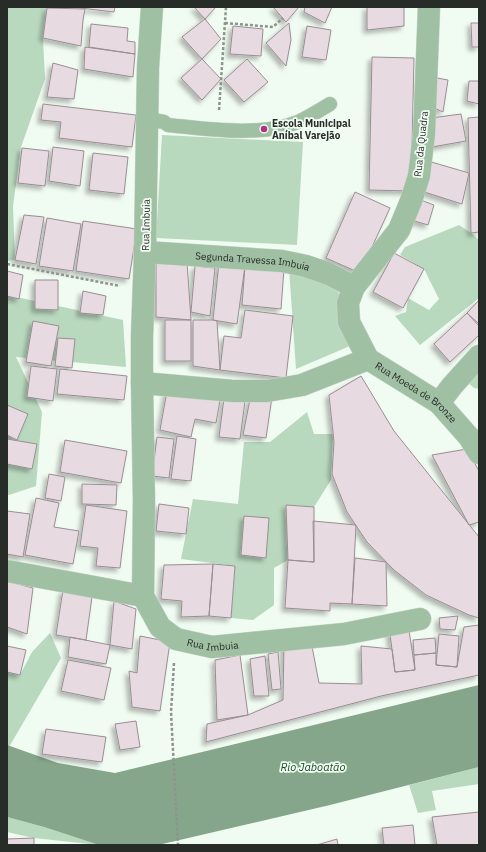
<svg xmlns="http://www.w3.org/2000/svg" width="486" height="852" viewBox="0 0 486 852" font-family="'IBM Plex Sans',sans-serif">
  <defs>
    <filter id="shadow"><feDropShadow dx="-3.5" dy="3.5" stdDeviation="2" flood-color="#0004"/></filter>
  </defs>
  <rect width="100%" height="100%" fill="#f0fbf1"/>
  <path fill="#b9d9be" d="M7,7H48L43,38L45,79L21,147L13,206L15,260L7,261Z
    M162,135L303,142L297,245L156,238Z
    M459,225L471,233L479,240V263L478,264L479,266V298L420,345L395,316L406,312L408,298L429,310L439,299L424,269L400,255L405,247Z
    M289,268L326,280L345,299L350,346L296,369Z
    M7,295L123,320L126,367L16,357L42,412L36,486L9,495L7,494Z
    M479,368V389L474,388L466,381Z
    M307,412L314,434H333L331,480L314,507L287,505L288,560L274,568V605L253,620L231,618L235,566L181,559L193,499L238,504L244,442H270Z
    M50,633L61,658L9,747L7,745V672L20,675L32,652Z
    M479,767V784L432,791L436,810L418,813L409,785Z
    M7,817L44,827L99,845L34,838L7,832Z"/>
  <path fill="#85a68a" d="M479,685V767L330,805L158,845H99L44,827L7,817V745L58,763L115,773Z"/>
  <path fill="#e7dae0" stroke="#9a8d94" filter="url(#shadow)" d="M72,7H115L114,12Z
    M194,7H216L205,19Z
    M273,7H299L286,22Z
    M305,7H332L325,23L304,12Z
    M367,7H404V26L367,30Z
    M47,8L85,9L83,20L81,46L43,38Z
    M205,19L221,39L202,59L182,37Z
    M289,23L291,40L286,66L266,43Z
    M471,23H479V47H472Z
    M91,24L128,28L127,41L135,42V54L89,47Z
    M233,26L263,29L261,56L230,54Z
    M307,26L331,30L326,60L302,57Z
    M85,47L135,54L133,77L84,69Z
    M372,57L414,58L411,191L369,190Z
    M202,59L221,79L202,100L181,78Z
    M247,59L268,82L244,102L224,80Z
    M53,63L78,70L74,99L47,97Z
    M432,77L448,80L443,112L430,106Z
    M469,81H479V104L467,101Z
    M43,104L136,115L132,147L59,138L61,122L41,120Z
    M461,114L466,141L432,147L431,118Z
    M479,117V232L471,233L468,118Z
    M53,147L84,151L80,186L49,181Z
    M22,148L49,151L45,186L18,183Z
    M93,153L128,157L124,194L89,190Z
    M428,161L469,173L462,204L418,190Z
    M355,192L390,208L360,273L326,258Z
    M418,199L434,205L428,225L408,219Z
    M24,215L44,217L36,264L15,260Z
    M47,218L81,224L73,271L39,266Z
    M83,221L137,229L129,279L76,271Z
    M394,253L424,269L403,308L373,292Z
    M187,262L191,320L156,317V263Z
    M219,262L245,266L237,324L213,320Z
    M195,266L215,268L210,316L191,312Z
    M245,266L284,269L281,309L242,305Z
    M7,271L23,275L19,299L7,296Z
    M35,280H58V310L35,309Z
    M83,291L106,296L103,315L80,313Z
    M479,300V324L467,313Z
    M245,310L293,316L286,378L220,370L224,336L241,338Z
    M467,313L479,326V335L450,362L434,344Z
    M165,320H191V361H165Z
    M193,320H213L217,321L220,370L193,366Z
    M33,321L59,326L51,366L26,362Z
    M58,338L75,339L72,368L55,366Z
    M31,366L57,369L53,401L27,397Z
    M60,369L127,376L124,400L57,394Z
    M361,376L394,431L479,537V618L469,615L426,595L394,570L367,542L347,512L332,474L334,442L329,395Z
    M167,391L221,395L216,423L195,419L191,437L160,430Z
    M272,397L266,438L243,435L250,399Z
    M224,398L245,401L240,439L219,437Z
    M7,405L28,414L17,440L7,435Z
    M177,436L196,439L191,481L171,479Z
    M157,437L174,439L169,478L152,476Z
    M7,439L37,444L32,469L7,464Z
    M65,440L127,451L121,483L60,472Z
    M467,449L479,471V522L469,525L432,455Z
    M49,474L65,477L61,501L45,498Z
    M82,484L117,485L116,505L82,504Z
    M36,498L59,503L54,527L79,531L73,564L25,555Z
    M159,504L189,508L186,534L156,531Z
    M86,505L127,511L120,568L96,566L98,548L80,546Z
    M286,505L314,507V562L288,560Z
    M7,511L30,514L23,557L7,554Z
    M244,516L269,518L266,558L241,555Z
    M313,521L356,525L352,604L330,603V611L285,608L288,560L314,562Z
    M355,558L386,562L387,606L352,604Z
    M213,564L235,566L231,618L209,616Z
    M213,564L209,616L181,617L182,601L161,599L164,565Z
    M7,581L33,588L27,634L7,627Z
    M63,590L92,597L86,640L56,635Z
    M114,601L136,609L132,649L110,645Z
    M458,616L455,630L440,629L439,618Z
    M408,624L415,670L395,672L389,627Z
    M479,625V675L381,696L206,742L207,724L248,715L283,700L284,644L311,641L319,683L362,684L361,646L392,649L395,672L415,670L414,655L436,653V665L457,667L464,627Z
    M439,634L459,636L457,667L436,665Z
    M140,636L170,642L160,711L132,707L129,671L137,673Z
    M70,637L110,645L106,664L68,657Z
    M435,638L436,653L414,655L413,640Z
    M7,646L26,650L20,675L7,672Z
    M278,652L281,689L272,690L268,654Z
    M240,655L248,715L217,720L215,660Z
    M265,656L269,696H254L250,659Z
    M68,660L111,668L104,700L61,691Z
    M136,721L140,747L120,750L115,724Z
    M46,729L106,737L102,762L42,754Z
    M479,812V845H437L432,817Z
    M413,825L415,845H384L382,828Z
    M34,838V845H7V839Z
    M337,839L338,845H317Z"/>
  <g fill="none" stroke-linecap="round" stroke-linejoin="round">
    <defs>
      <path id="lane" d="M147,119L164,122L168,125C207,129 261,137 298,122C309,117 320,110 330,104"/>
      <g id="street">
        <path id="s1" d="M152,7L148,67L145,252L142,336V383L144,501L143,596L160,627L176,639L212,647L344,634L420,619"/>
        <path id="s2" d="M429,7L424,134L419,176L411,201L399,230L354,287L348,303L349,322L368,359L439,403L469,437L479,453"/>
        <path id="s3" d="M145,252L282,261L306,266L329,274L354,287"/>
        <path d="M142,383L233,391H267L302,385L368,359"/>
        <path d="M439,403L452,386L479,356"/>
        <path d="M7,571L143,596"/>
      </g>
    </defs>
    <use href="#lane" stroke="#ccd6cd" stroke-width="15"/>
    <use href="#street" stroke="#ccd6cd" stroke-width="23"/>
    <path stroke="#8c948d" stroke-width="2.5" stroke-dasharray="3 2" stroke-linecap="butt" d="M225,23L273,27L283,18
      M219,110L226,7
      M7,264L120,286
      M174,663L171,712L178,845"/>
    <use href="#lane" stroke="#a0c0a4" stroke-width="14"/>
    <use href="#street" stroke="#a0c0a4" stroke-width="22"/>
  </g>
  <circle fill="#b03383" stroke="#f0fbf1" stroke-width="1.5" cx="264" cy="129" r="4"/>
  <g text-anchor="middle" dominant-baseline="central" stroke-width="3.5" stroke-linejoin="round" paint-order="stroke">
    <g font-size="10" font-weight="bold" fill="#282c28" stroke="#f0fbf1" text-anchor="start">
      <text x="272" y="123">Escola Municipal<tspan x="272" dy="12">Aníbal Varejão</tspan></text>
    </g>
    <g font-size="10" fill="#282c28" stroke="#f0fbf1">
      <text transform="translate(421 144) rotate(-84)">Rua da Quadra</text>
      <text transform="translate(146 225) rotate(-89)">Rua Imbuia</text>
      <text stroke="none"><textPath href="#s3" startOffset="108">Segunda Travessa Imbuia</textPath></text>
      <text stroke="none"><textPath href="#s2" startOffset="436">Rua Moeda de Bronze</textPath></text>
      <text stroke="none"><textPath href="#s1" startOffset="682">Rua Imbuia</textPath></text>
    </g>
    <g font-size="11" font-style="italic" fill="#164b25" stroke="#f0fbf1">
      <text x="313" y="767">Rio Jaboatão</text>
    </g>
  </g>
  <rect width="486" height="852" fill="none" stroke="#282c28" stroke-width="16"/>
</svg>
